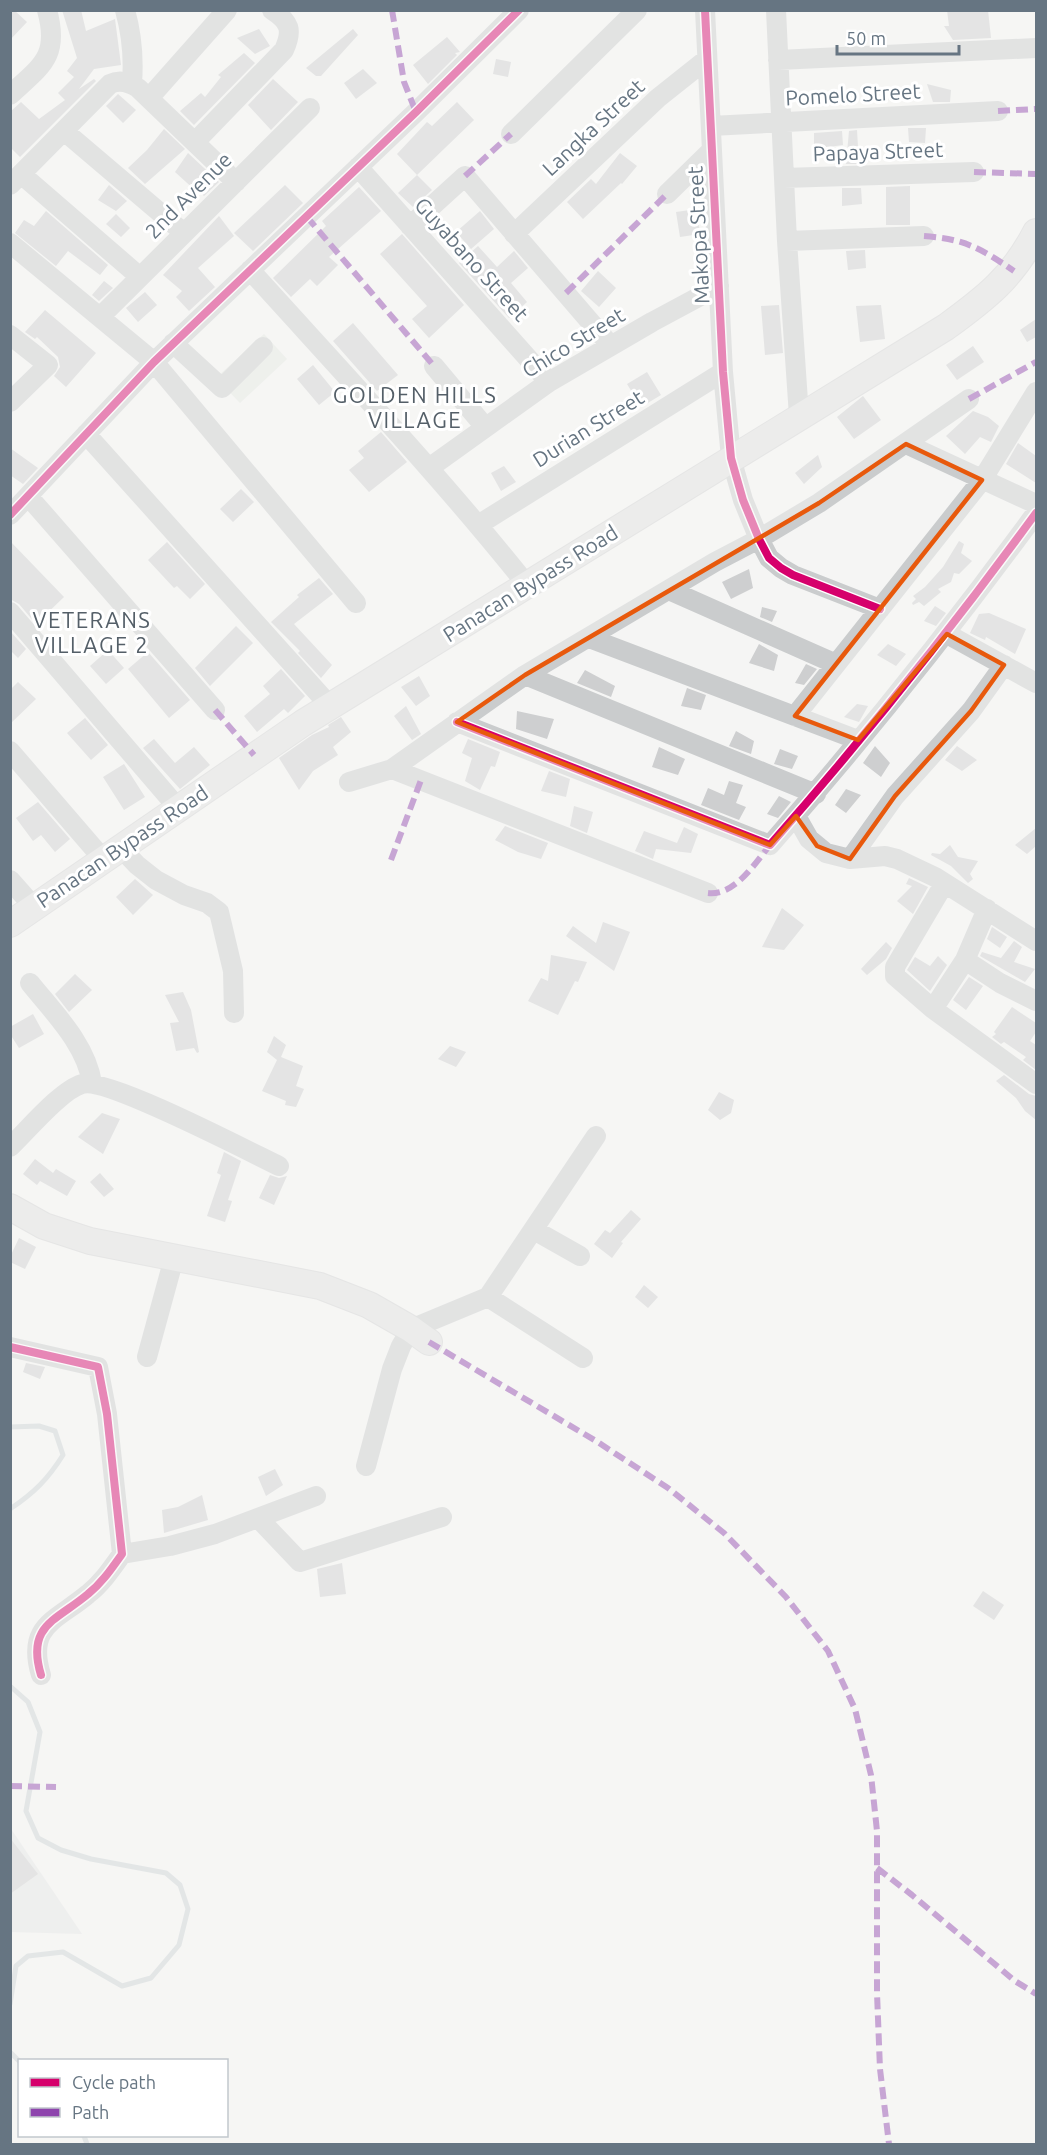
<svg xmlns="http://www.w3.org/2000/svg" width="1047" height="2155" viewBox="0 0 1047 2155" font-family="Ubuntu,sans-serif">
  <rect width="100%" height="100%" fill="#f5f5f4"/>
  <path fill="#e5e6e6" d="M11,1829L82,1934L11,1932Z"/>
  <path fill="#e4e8e2" d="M264,334L287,359L240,403L216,378Z"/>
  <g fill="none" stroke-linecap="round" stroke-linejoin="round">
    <path stroke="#ccd3d6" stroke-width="5" d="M10,1427L39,1426L55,1431L63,1455C48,1479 34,1493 10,1509
      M10,1686L28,1702L40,1732L26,1811L38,1838L61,1850L91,1859L166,1873L180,1885L188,1909L179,1945L151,1978L122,1986L63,1952L28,1956L16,1966L10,2004
      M10,2052L20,2062
      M84,2136L87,2144"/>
  </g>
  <path fill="#cecfd0" d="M10,10H14L27,22L10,40Z
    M62,10H81L86,31L115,19L121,65L94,69L79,89L94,79L96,81L20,157L10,147V112L21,102L39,119L65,100L58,93L74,77L67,71L77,58Z
    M947,10H988L991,38L953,40L944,26H949Z
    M259,29L270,46L255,54L237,38Z
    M353,29L358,35L321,76H316L306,68Z
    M447,37L460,52L455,53L457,55L428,84L413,65Z
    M244,53L255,63L194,125L180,111L201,93L205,97L221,77L218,75Z
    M496,59L511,62L508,77L493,74Z
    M363,69L377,83L356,99L344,83Z
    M273,79L298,102L271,130L248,105Z
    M927,84L951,90L950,102H933Z
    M118,94L136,110L123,123L106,106Z
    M457,102L474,120L417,175L397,154L427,122L432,126Z
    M908,128H926L925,143L909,142Z
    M164,129L185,149L145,184L128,168L147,150Z
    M857,130L858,147H861L862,161H859V164H846L849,131Z
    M842,131L843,145L814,149V133Z
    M188,153L219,182L204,196L199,191L197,192L175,172Z
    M620,153L637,166L622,184L621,183L583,219L567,202L591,179L596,184Z
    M417,175L432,190L413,207L398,193Z
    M109,185L127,201L116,211L98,200Z
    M285,185L303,203L253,251L234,233Z
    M910,186V225H886V187Z
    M359,187L381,211L329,257L338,265L317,286L310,279L291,297L273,278L326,226L322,221Z
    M842,188H861L862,204L842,206Z
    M697,209L700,234L680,237L676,212Z
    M46,211L108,265L100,275L68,251L56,266L15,233L24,220L34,226Z
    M480,211L494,229L471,249L456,232Z
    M116,214L130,228L121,237L106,224Z
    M219,216L234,236L198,268L215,287L189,311L176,297L182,291L163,275Z
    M402,234L464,305L429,338L412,319L427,306L380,254Z
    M478,246L497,267L514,251L528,268L511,283L527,302L509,318L459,263Z
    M865,250L866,268L848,270L846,251Z
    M598,271L616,288L599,307L581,291Z
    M104,281L113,288L99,301L92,295Z
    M145,292L157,305L138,322L126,308Z
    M779,305L783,353L765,355L761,306Z
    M881,305L885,339L860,342L856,306Z
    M45,310L96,353L66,387L54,376L60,367L58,357L37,337L35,339L25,332Z
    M1036,319V337L1027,342L1020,330Z
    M353,323L398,375L377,391L333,341Z
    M973,346L984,362L957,380L946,365Z
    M313,365L335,392L319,405L297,379Z
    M647,372L661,395L641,407L627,384Z
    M863,396L881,420L854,439L837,417Z
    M973,411L988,417L999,426L991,442L980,437L965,454L946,436Z
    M381,432L407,462L369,492L349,470L364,458L358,451Z
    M1018,443L1036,456V483L1006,464Z
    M10,448L38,468L23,484L10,475Z
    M818,455L822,467L804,484L795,473Z
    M504,466L516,482L501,491L491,473Z
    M241,489L254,502L233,522L220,509Z
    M10,541L64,597L36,624L19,604L10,599Z
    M959,541L964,544L961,553L972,561L959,574L954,573L951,582L938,589L941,592L924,606L919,602L913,605L912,603L916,599L913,596L925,587L943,567Z
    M167,542L205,584L190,599L177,586L174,588L148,560Z
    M749,569L753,588L731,599L722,582Z
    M319,578L333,594L294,624L332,665L321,678L298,653L300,651L271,622L299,597L297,595Z
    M935,606L946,613L936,626L924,621Z
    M762,607L777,611L772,622L760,617Z
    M989,613L1026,629L1015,654L986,637L985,640L970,633L979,614Z
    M236,626L253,643L210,686L195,668Z
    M10,631L26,649L18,658L10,650Z
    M759,644L778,655L774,671L749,663Z
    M888,644L906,654L896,666L877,655Z
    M108,650L124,668L106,684L90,666Z
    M148,652L190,700L169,718L128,669Z
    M806,664L817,669L804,685L795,683Z
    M281,669L305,696L288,713L284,709L257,732L244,716L270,694L263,686Z
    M585,670L615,686L611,697L577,683Z
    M419,676L430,696L416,706L401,687Z
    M18,682L36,699L10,724V690Z
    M687,688L706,695L701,710L681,706Z
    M857,704L868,706L859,722L844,717Z
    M406,706L421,734L412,740L394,716Z
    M517,711L554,719L547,739L516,729Z
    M341,717L351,732L333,747L338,755L313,771L299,790L279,758L312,735L329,727L328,725Z
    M85,718L108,745L91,760L67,733Z
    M736,731L754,741L751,754L729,746Z
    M154,739L175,763L194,747L210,765L180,789L143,748Z
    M468,739L500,752L495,767L491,766L480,790L465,781L472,758L462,753Z
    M875,746L890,763L881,777L863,763Z
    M957,746L977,760L962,771L945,760Z
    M659,747L685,759L678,775L652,767Z
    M780,749L798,756L792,769L774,764Z
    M124,764L145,797L124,810L103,777Z
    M549,771L570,779L566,797L541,791Z
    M729,781L743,785L736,803L746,807L739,820L701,805L708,788L724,795Z
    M846,789L861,795L846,813L835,805Z
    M779,796L791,802L778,818L767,814Z
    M38,802L70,839L55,852L41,835L33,841L16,818Z
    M574,806L593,812L587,833L570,826Z
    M505,826L548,843L541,859L518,852L495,840Z
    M684,827L698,834L691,853L656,849L653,859L635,851L644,831L677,843Z
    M1036,828V846L1027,854L1015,845Z
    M950,845L958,857L978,861L970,874L973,879L968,883L951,866L931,855L932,853L940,854Z
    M909,878L928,887L913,914L897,901L912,886L906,884Z
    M135,879L153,895L133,915L116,897Z
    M782,908L804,925L784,950L762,947Z
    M603,922L630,932L614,971L566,936L573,926L596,943Z
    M992,927L1007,937L1000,948L987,939Z
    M1014,941L1022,947L1014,962L1035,969L1025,982L980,956L982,952L1001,958Z
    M886,942L892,948L886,959L867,975L861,969Z
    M551,955L587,962L578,982L575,981L558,1015L528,1001L541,978L548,981Z
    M938,956L947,965L930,991L907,970L915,957L930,966Z
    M75,974L92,990L69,1012L55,994Z
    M969,977L983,986L966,1010L953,1000Z
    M183,992L191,1010L199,1052L197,1053L194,1048L176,1051L170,1023L179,1022L165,995Z
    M1012,1007L1036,1023V1032L1030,1041L1036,1045V1070L1023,1060L1026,1057L1004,1042L1001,1044L992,1037L996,1034L994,1032Z
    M33,1014L44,1034L19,1048L10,1034V1027Z
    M274,1036L286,1045L281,1057L303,1066L296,1086L304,1089L296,1107L285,1105L286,1101L262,1091L277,1060L267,1052Z
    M450,1046L466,1052L456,1067L438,1059Z
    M1004,1075L1029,1094L1036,1096V1120L1025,1111L1016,1098L996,1081Z
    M719,1092L734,1100L731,1113L720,1120L708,1110Z
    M102,1113L120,1119L103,1154L78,1137Z
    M224,1152L241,1161L228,1200L232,1201L225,1222L207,1216L221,1175L217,1173Z
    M35,1159L53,1173L56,1169L76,1181L67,1196L40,1181L37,1185L23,1174Z
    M100,1173L114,1189L104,1197L90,1182Z
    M270,1175L279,1178L287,1176L274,1205L259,1198Z
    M631,1210L641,1219L621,1242L623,1243L612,1258L594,1244L605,1230L610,1233Z
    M19,1238L36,1247L25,1269L10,1262V1257Z
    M644,1285L658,1297L648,1308L635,1297Z
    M26,1363L45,1367L40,1379L23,1372Z
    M275,1469L283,1485L266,1496L258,1477Z
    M202,1495L208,1520L164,1533L162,1510L178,1507Z
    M342,1563L346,1594L320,1597L317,1569Z
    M983,1591L1004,1605L994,1620L973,1606Z
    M10,1838L38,1874L10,1894Z"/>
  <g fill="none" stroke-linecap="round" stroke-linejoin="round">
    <defs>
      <path id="major" d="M10,924L303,723L946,327C986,298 1013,277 1036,232
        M10,1207L44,1226L90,1241L320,1286L369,1305L411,1329L429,1342"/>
    </defs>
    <use href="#major" stroke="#d1d1d2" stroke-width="28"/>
    <path stroke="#cacccd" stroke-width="20" d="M125,10C132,35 134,57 132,83
      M705,10L723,372L731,458L743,500L759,539L769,558L781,568L793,575L880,609
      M776,10L787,241L799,416
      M778,60L1036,48
      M10,95C41,66 60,57 47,10
      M149,98L227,10
      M711,126L998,111
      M64,131L184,233
      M511,134L637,10
      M195,142L284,50C293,30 290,22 272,10
      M358,167L549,382
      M21,174L140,277
      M784,178L974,172
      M10,185L110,84C120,79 129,82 138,88L236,182
      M667,194L712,150
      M410,226L465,176L611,346
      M514,234L658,98L707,59
      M787,241L924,236
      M10,243L154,362L356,603
      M250,270C344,374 440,476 527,585
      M100,317L310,108
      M10,335L48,365L10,402
      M173,343L222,388L263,347
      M434,366L485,427
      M86,434L330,706
      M906,444L1036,504
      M429,468L549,382L652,322L719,286
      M28,496L215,710
      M10,515L154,362L416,112L519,10
      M478,525L723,372
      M669,590L836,664
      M10,612L178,808
      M947,634L1036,683
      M589,638L858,740
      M525,675L816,794
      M795,716L982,480L1036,392
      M457,722L770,845C864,738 953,627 1036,513
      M10,751L103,859
      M392,769L708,893
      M349,782L392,769L525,675L715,562L759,539L819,503L969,399
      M796,816L809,839L826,853L850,859L885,856L897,859L935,877L1036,941
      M120,847L137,865L156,880L184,895L207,903L219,912L233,971L234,1013
      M850,859L895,796L971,711L1004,665
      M10,880L33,906
      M944,884L895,967V976L933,1009L1036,1084
      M965,960L1000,983L1036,1001
      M30,983C54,1013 86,1044 92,1083
      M933,1009L965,960L987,909
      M10,1147C27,1131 61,1090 82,1084C106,1077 248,1151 279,1166
      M534,1230L580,1256
      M488,1297L583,1358
      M10,1347L98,1367L107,1414L122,1554C112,1568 102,1583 88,1594C56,1621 26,1625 41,1675
      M147,1357L174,1258
      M366,1466L392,1369L401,1346L411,1329L488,1297L596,1136
      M259,1519L300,1562L442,1517
      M122,1554L170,1546L215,1534L316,1496"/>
    <use href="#major" stroke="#dfe0e0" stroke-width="26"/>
    <path stroke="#8e44ad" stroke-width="6" stroke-dasharray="12 6" stroke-linecap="butt" d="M392,10L404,82L416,112
      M998,111L1036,109
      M974,172L1036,174
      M465,176L511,134
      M307,217L434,366
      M924,236C965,239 980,248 1014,271
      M566,293L667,194
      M969,399L1036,362
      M215,710L254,755
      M391,860L421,780
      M708,893C735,896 755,863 770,845
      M429,1342L596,1441L668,1488L724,1533L786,1597L828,1651L855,1709L871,1775L877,1831V1993L880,2069L889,2144
      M10,1786L56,1787
      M877,1868L912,1895L1015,1981L1036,1994"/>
    <defs>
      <path id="cycleway" d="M705,10L723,372L731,458L743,500L759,539L769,558L781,568L793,575L880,609
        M10,515L154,362L416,112L519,10
        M457,722L770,845C864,738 953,627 1036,513
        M10,1347L98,1367L107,1414L122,1554C112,1568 102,1583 88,1594C56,1621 26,1625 41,1675"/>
    </defs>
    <use href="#cycleway" stroke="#fff" stroke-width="11"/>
    <use href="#cycleway" stroke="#d6006c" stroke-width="8"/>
  </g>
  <path d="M0 0H1047V2155H0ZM906,444L982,480L795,716L858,740L947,634L1004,665L971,711L895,796L850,859L817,846L796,816L770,845L457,722L525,675L819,503Z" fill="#f5f5f4" fill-opacity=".55" fill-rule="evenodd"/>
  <path fill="none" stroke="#e8590c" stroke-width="4.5" stroke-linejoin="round" d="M906,444L982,480L795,716L858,740L947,634L1004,665L971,711L895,796L850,859L817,846L796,816L770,845L457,722L525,675L819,503Z"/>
  <g text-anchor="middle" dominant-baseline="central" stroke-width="6" stroke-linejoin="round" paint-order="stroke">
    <g font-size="21" fill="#667582" stroke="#fff">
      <text transform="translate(853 94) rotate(-3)">Pomelo Street</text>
      <text transform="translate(593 127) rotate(-43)">Langka Street</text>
      <text transform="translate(878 151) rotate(-2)">Papaya Street</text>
      <text transform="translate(188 195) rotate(-45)">2nd Avenue</text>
      <text transform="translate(698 235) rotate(-93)">Makopa Street</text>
      <text transform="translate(472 259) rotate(48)">Guyabano Street</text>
      <text transform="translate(573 342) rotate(-31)">Chico Street</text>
      <text transform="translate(588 428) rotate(-32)">Durian Street</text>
      <text transform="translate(530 583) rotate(-32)">Panacan Bypass Road</text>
      <text transform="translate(122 846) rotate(-34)">Panacan Bypass Road</text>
    </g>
    <g font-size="22" letter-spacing="1.5" fill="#545f68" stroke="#fff">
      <text x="415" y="394">GOLDEN HILLS<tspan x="415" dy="25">VILLAGE</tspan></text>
      <text x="92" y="619">VETERANS<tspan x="92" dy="25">VILLAGE 2</tspan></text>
    </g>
  </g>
  <rect width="1047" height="2155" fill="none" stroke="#667582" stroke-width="24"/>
  <rect x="18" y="2059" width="210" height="78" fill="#ffffff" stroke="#c2c8cd" stroke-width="1.5"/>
  <rect x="30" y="2078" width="30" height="9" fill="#d6006c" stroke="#c2c8cd" stroke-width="1.5"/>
  <text x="72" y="2089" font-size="18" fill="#667582">Cycle path</text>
  <rect x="30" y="2108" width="30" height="9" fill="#8e44ad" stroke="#c2c8cd" stroke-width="1.5"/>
  <text x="72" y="2119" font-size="18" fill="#667582">Path</text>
  <path d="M837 45v9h122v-9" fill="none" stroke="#667582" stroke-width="3"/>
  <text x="846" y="45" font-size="18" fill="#667582" stroke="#ffffff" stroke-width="4.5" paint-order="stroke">50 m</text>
</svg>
